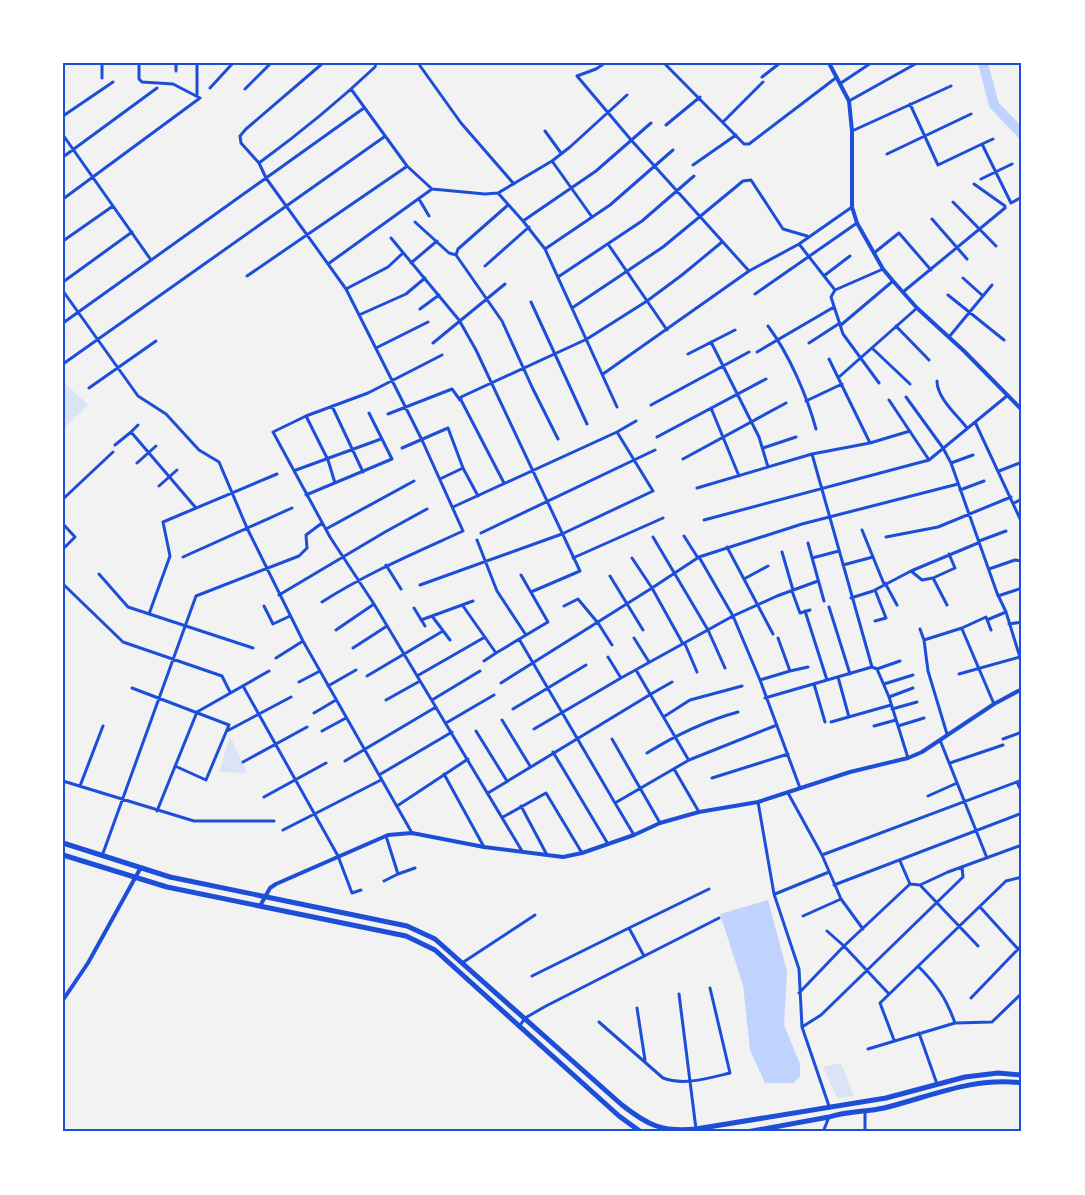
<svg xmlns="http://www.w3.org/2000/svg" width="1085" height="1195" viewBox="0 0 1085 1195" font-family="'Open Sans',sans-serif">
  <rect width="100%" height="100%" fill="#f2f2f2"/>
  <path fill="#dbe4f7" d="M64,382L88,405L63,429V383Z
    M230,736L247,773L219,772Z
    M841,1063L854,1096L837,1098L823,1067Z"/>
  <path fill="#bfd3fe" d="M768,900L787,971L784,1025L800,1064V1077L793,1083H765L750,1050L743,985L720,914Z"/>
  <g fill="none" stroke-linecap="round" stroke-linejoin="round">
    <path stroke="#bfd3fe" stroke-width="10" d="M983,63L994,105L1022,134"/>
    <path stroke="#1d4ed8" stroke-width="3" d="M418,63L461,123L514,184
      M605,63L596,69L577,76L632,141L749,271
      M664,63L744,144H749L837,77
      M176,71V63
      M762,77L780,63
      M102,78V63
      M841,83L871,63
      M210,88L233,63
      M245,89L271,63
      M351,89L407,166L432,189L485,194L498,193L552,161L570,147L627,95
      M197,95V63
      M849,101L917,63
      M910,104L938,165L982,144L1011,203L1022,197
      M63,116L113,82
      M723,122L763,82
      M666,125L700,97
      M545,131L561,153
      M852,131L951,86
      M63,135L151,260
      M982,144L993,139
      M887,154L971,114
      M63,157L157,88
      M552,161L592,217
      M259,163C300,133 338,102 375,67L376,63
      M693,165L736,135
      M981,179L1012,164
      M498,193L523,221
      M63,199L200,98L173,84L142,82L139,79V63
      M419,199L429,216
      M953,202L996,246
      M508,205L458,249L456,255L502,321L532,387L558,439
      M932,219L967,259
      M415,222L449,253L456,255
      M391,238L459,320L476,350L580,571L531,592
      M63,241L113,206
      M608,244L667,330
      M545,249L610,205L673,150
      M874,253L899,233L931,270
      M411,263L437,241
      M328,264L432,189
      M485,266L529,227
      M825,275L850,256
      M247,276L406,167
      M558,277L642,221L694,176
      M963,278L983,296
      M63,282L132,232
      M346,289L388,267L403,253
      M835,290L799,244L852,207
      M63,291L138,396L166,414L199,450L219,462L247,528L303,641L412,833
      M903,292L1005,208V206L974,184
      M755,294L857,223
      M948,295L1004,340
      M531,302L587,424
      M572,308L663,247L743,181L751,180L783,229L807,236
      M420,309L439,295
      M359,315L406,294L425,278
      M63,323L364,108
      M841,325L893,281
      M768,326C789,354 807,396 816,429
      M896,326L929,360
      M949,337L992,285
      M711,342L759,437L768,467
      M433,343L505,284
      M809,343L840,323
      M376,348L428,322
      M872,348L910,384
      M757,352L834,307
      M688,354L735,330
      M442,355L368,393L306,416L273,432L330,537L374,604L522,851
      M829,359L870,443
      M63,364L384,137
      M603,374L749,271L799,244
      M839,377L917,308
      M937,381C937,398 957,415 967,428
      M879,383L843,334L831,297L835,290L883,269
      M89,388L156,341
      M906,397L943,448L951,463L997,593L1006,612L1022,664
      M889,400L929,460
      M806,401L842,384
      M651,405L749,352
      M332,406L363,472
      M617,407L545,249L523,221L596,171L651,123
      M711,408L739,476
      M388,414L452,389L460,400
      M306,416L328,460L335,483
      M975,422L1022,523
      M131,432L138,425
      M657,437L766,379
      M115,445L131,432L196,508
      M402,448L448,428L463,468L478,496
      M763,448L796,437
      M812,454L872,667
      M683,459L786,403
      M137,463L156,446
      M951,463L973,455
      M296,470L381,439
      M999,471L1022,462
      M440,479L463,468
      M504,483L461,400V397L587,339L647,301L682,275L722,242
      M159,486L177,470
      M697,488L812,454L870,443L910,431
      M960,490L984,481
      M306,495L392,459L369,413
      M63,499L113,452
      M1014,503L1022,499
      M453,507L617,432L636,421
      M704,520L929,460L1008,395
      M63,524L75,537L63,549
      M326,529L414,481
      M862,530L884,584
      M481,533L655,450
      M684,536L698,558
      M653,537L708,630L725,668
      M886,537L938,527L1011,497
      M477,540L497,591L526,635
      M979,541L1006,531
      M808,543L824,601
      M727,547L773,634
      M782,552L793,590
      M183,557L292,508
      M699,557L733,616L760,680L800,788
      M573,558L663,518
      M632,558L652,588L683,644
      M812,558L839,551
      M386,565L401,589
      M843,565L873,557
      M989,569L1015,560L1022,561
      M911,571L922,580L933,578
      M99,574L128,607L253,648
      M610,576L643,630
      M744,579L768,566
      M885,583L897,605
      M63,584L123,642L222,676L230,692
      M420,585L562,534L653,491L617,432
      M792,591L800,613L810,610
      M279,595L385,532L427,509
      M998,596L1022,588
      M851,598L873,591L911,571L978,543
      M322,602C367,573 415,553 463,531L422,440L346,289L266,178L259,163L241,143L240,136L246,129L323,63
      M947,605L933,578L955,568L949,554
      M264,606L273,624L290,616
      M463,606L496,653L548,622L521,575
      M564,606L578,599L598,623L612,645
      M829,607L850,674
      M414,608L425,626
      M805,611L827,680
      M149,614L170,556L163,522L277,474
      M432,616L450,640
      M421,620L473,601
      M987,620L1006,612
      M875,621L886,618L875,590
      M1009,624L1022,622
      M920,629L924,640
      M962,629L994,704
      M336,630L374,604
      M634,638L649,662
      M778,638L790,671L808,667
      M519,639L615,803L689,760L777,725
      M685,644L697,672
      M353,648L387,626
      M608,657L621,678
      M276,658L303,641
      M484,661L496,653
      M877,669L889,697L908,758
      M636,670L688,759
      M959,674L1020,657
      M367,676L443,631
      M417,676L485,637
      M838,677L849,717
      M760,680L790,671
      M299,682L320,671
      M501,683L652,588L699,557L802,524L958,484
      M814,684L825,722
      M884,684L913,675
      M243,686L338,856L352,893L361,890
      M328,686L356,670
      M132,688L229,725L206,780L175,766
      M889,697L913,688
      M765,698L872,667L877,669L900,661
      M386,700L420,681
      M432,700L480,671
      M513,709L586,665
      M892,709L917,702
      M314,713L336,700
      M665,716L690,700L742,686
      M502,720L530,766
      M831,722L891,705
      M446,723L494,695
      M874,726L896,720
      M898,726L924,718
      M534,729L621,678L733,616L777,596L818,581
      M227,731L291,697
      M322,731L346,718
      M476,731L507,781
      M947,734L928,671L924,640L962,628L986,617L991,630
      M612,739L660,823
      M1003,739L1022,732
      M940,740L987,858
      M553,752L608,844
      M647,753C676,735 705,721 738,712
      M345,761L436,707
      M243,762L307,727
      M950,763L1003,745
      M674,769L699,812
      M444,774L484,847
      M379,775L452,732
      M712,778L788,754
      M63,781L194,821H274
      M1017,782L1022,793
      M80,786L103,726
      M488,793L651,694L672,682
      M788,793L822,855L841,899L863,929
      M928,796L957,783
      M264,797L326,763
      M758,802L774,894L799,969L802,1027L829,1106
      M615,803L634,835
      M397,806L468,759
      M521,806L547,855
      M157,811L197,712L269,671
      M503,817L546,793L582,853
      M283,830L381,780
      M386,836L398,874L415,868
      M822,855L1022,780
      M102,856L196,596L299,556L307,548L306,535L322,523
      M900,861L910,884
      M384,881L398,874
      M910,884L920,885L978,946
      M834,885L1022,813
      M920,885L948,872L1022,845
      M775,894L829,872
      M980,907L1018,949
      M803,916L841,899
      M827,931L844,946L889,994
      M644,956L629,928L709,889
      M462,963L535,915
      M918,966C937,985 946,998 955,1023
      M532,976L629,928
      M799,993L844,946L910,884
      M679,994L696,1129
      M971,998L1022,945
      M637,1008L645,1060
      M599,1022L663,1078C684,1086 709,1078 730,1073L710,988
      M519,1027L525,1018L546,1006L719,918
      M802,1027L821,1015L963,877L962,867
      M919,1033L937,1084
      M894,1040L880,1003L1006,881L1022,877
      M868,1049L955,1023L992,1022L1022,993
      M865,1112V1132
      M823,1132L829,1117"/>
    <path stroke="#1d4ed8" stroke-width="4" d="M829,63L849,101L852,131V207L857,223L883,269L893,281L917,308L964,351L1022,410
      M260,906L270,888L276,884L388,835L412,833L484,847L563,857L582,853L634,835L660,823L699,812L758,802L850,772L908,758L922,752L994,704L1022,689
      M63,1000L88,963L140,869"/>
    <path stroke="#1d4ed8" stroke-width="5" d="M63,843L170,877L407,926L435,939L622,1105C649,1126 662,1132 696,1129L886,1098L965,1077L998,1073L1022,1075
      M63,855L167,887L406,936L435,950L619,1116L641,1132
      M747,1132L829,1117C847,1111 866,1112 884,1108C929,1097 975,1076 1022,1083"/>
  </g>
  <rect width="1085" height="1195" fill="none" stroke="#ffffff" stroke-width="129"/>
  <rect x="64" y="64" width="956" height="1066" fill="none" stroke="#1d4ed8" stroke-width="2"/>
</svg>
